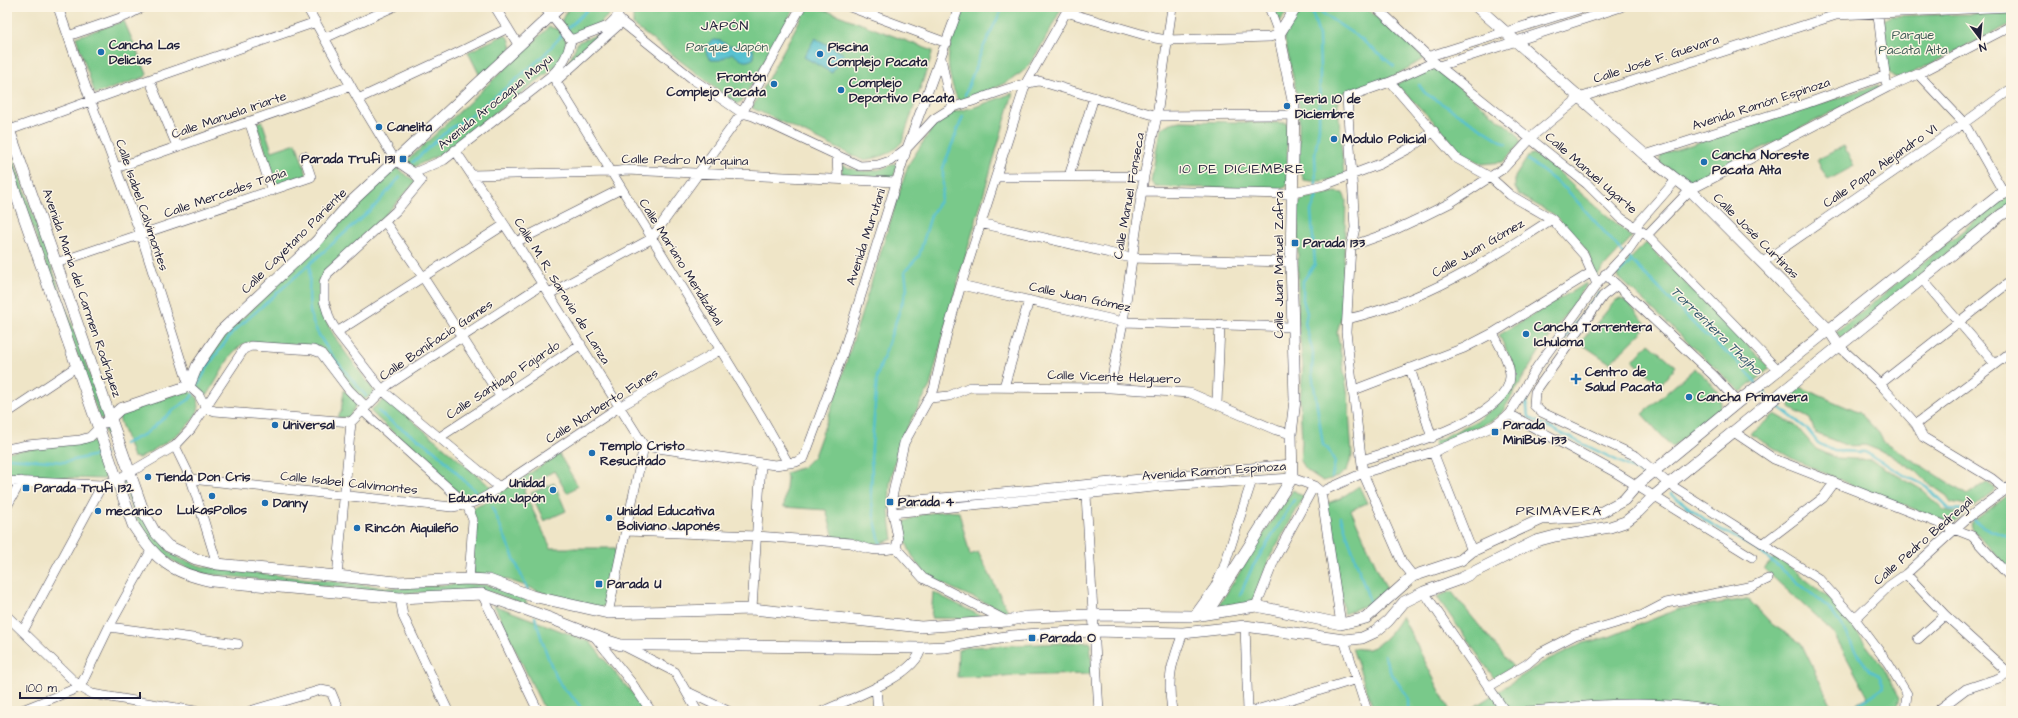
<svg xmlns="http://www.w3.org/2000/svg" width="2018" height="718" viewBox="0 0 2018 718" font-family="'Architects Daughter',sans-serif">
  <rect width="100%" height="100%" fill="#fcf5e5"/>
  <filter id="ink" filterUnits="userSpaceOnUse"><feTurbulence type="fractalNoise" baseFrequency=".025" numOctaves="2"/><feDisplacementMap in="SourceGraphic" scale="8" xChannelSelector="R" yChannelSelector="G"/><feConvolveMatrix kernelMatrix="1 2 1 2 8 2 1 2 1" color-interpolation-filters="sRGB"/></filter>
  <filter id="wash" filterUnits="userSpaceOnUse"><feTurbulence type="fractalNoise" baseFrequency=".012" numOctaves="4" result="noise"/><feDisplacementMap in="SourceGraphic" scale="16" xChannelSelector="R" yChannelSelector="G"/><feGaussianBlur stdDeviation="0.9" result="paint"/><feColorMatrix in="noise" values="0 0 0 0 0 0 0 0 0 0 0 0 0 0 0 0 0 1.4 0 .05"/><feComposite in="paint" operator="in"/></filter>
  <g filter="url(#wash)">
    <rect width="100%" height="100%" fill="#efe5c7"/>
    <path fill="#79c98a" stroke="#4e7662" d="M570,7H615C604,21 591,34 572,35L562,24V19Z
      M642,7H795L742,101L737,104L633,25V15Z
      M807,7H817L933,51L902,142C892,154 877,159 862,160L752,108Z
      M965,7H1062C1053,24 1035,62 1021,73C1005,85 977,96 959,103C941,61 948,46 965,7Z
      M1272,7H1291L1277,25Z
      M1302,7H1365L1425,58L1391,78L1337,95L1344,176C1331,180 1318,183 1304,180L1299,167V105L1284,36L1286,30Z
      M2011,13V24L1902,78C1894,78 1891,76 1887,69L1884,22L1885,19L1890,16Z
      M124,21L147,74L145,77L95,94L76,37Z
      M549,27L558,29L566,40L565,52L558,65L441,154L414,167L407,161Z
      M602,33L566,67L578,42Z
      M504,35L509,38L512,48L481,78L468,52Z
      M1434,67L1517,134L1521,143L1503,162L1482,164L1460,152L1440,128L1396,84Z
      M1878,85L1879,88L1692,184L1660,163V157L1665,153Z
      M1013,93L954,296L930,386L900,440L890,483L889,512L893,539L873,546L855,539L834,538L826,510L784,507L787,478L786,473L803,467L814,456L836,395L908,165L937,121L953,112L975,107Z
      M262,121L272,151L296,143L307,175L277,185L256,123Z
      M1181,121L1287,123L1288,181L1286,187L1280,189L1155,187L1151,182L1160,129L1170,123Z
      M7,140L104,415V418L101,419L99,417L7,154Z
      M1844,146L1854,166L1828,180L1817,160Z
      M1533,154L1556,169L1576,189L1632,237L1596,276L1588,253L1576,237L1553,214L1519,195L1515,188V177L1529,155Z
      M896,163L898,165L893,178L842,175V165C864,174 874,173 896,163Z
      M393,168H397L416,182L386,214L325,272C305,311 348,354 370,385L374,391L372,395L364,400L344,380L320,347L251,342L241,345L231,355L209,393L204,396L195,383L213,347Z
      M1335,192L1343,193L1346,200L1342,315L1337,332L1348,395L1352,456L1347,470L1338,477L1323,481L1305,469L1300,461L1302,442L1300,402L1303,367L1298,322V204L1303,199Z
      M2011,195V204L1841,338L1836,332L2000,201Z
      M1646,243L1770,368L1741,392L1615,274Z
      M1586,283V286L1539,352L1501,414L1493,420L1435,446L1434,442L1478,420L1498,404L1512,381L1515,368L1499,335Z
      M1621,299L1627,302L1648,326L1610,363L1580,343L1616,300Z
      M1649,343L1676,366L1660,385L1633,361Z
      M1695,368C1708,381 1722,389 1721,408L1672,447L1642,414Z
      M1800,387L1860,413L1879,433L1883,441L1967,495L1986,482L1996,489L1972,508L1966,505L1951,502L1947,496L1928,483L1916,471L1888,454L1865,445L1848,446L1815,433L1810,419L1790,408L1792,394Z
      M188,390L198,398C198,401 199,405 199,407C195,428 155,449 139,458L133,457L119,418L121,412Z
      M344,390L357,403L349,417L337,418L341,412Z
      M383,400H388L492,488L487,493L466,500L371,412L372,409Z
      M1775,414L1796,426L1816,449L1837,458L1871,460L1924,491L1944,510L1963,514L1954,524L1856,487L1793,459L1750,434Z
      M106,428H108L123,468L121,471H119L104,429Z
      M88,441L96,442L107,472V476L104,479L7,476V452Z
      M559,454L578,486L567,493L554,471L525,487L524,492L551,548H616L607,603L602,608C591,606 579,605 568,602C536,592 508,575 473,574V508L485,503Z
      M125,479L169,552L180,559L204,567L391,588C422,589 468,579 496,587C506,589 516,594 525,598L527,605L490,592L405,593L384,592L206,574C150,558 140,532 122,482Z
      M554,483L566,511L544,521L531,493Z
      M1359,486L1367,503L1351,510L1387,590L1378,600L1344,614L1325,504L1341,498Z
      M1293,490L1304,497L1271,555L1252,604L1216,610L1273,519Z
      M2011,493V572L1972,528L1971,523Z
      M946,511L959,512L970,555L978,552L1009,613C988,603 938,585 923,571C911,558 905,541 901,525C913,514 931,513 946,511Z
      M1776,556L1833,601L1883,667L1900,698L1895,711H1844L1868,697L1833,632L1764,569Z
      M1451,591L1513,667L1494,678L1437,597Z
      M933,592L987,619L931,618Z
      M1748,599L1773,625L1801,643L1834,711H1468L1545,661L1583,643L1609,637L1678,609Z
      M494,605L590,642L647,711H545Z
      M1402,616L1450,711H1374L1352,648C1357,648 1364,650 1368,649C1384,644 1394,629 1402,616Z
      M1090,642L1093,674L957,677L958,650L967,647Z"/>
    <path fill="#56c1d0" stroke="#3c7286" d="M815,38L844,54L832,73L804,57Z
      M715,40L721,41L729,46C739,46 745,42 753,49L754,58C744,65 740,59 732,53L720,60H711C703,53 705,43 715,40Z"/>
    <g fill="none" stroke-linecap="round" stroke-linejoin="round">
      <path stroke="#56c1d0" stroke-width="2.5" d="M1311,7L1319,36L1320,71L1319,128L1315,154L1316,184
        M1313,7L1358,37L1394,66
        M566,30L590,7
        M1419,85L1425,93L1506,144
        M965,95L982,50L1003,7
        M1528,160L1567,190L1623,253
        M413,162L448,130L469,117L511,84L542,57L563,34
        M1316,189V199L1311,211L1315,264L1303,281V300L1307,313L1305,323L1313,353L1312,373L1323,445L1328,449L1335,462L1332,477
        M1627,256L1702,332L1737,361L1757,384
        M310,264C310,279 308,295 310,310C313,338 348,374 366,396
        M1619,273L1631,262
        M1599,293L1539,372L1526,398L1528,416L1534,420L1622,463L1641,474
        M1760,388L1770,399
        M196,389L208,366L232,333L375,206L400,177
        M1774,403L1807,429L1818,443L1834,451L1865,452L1900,473L1926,486L1949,509L1964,510L1968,514
        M378,411C395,427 416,436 434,450C449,463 460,479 476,491
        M124,444L145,434L176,408L190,399L193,394
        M7,458L65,462L105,453
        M1671,494L1711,524L1758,550L1829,608L1846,632L1854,649L1869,670L1879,675L1884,687L1855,707V711
        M492,507L528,591
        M1341,517L1370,602
        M1972,518C1982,529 1998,532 2011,539
        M881,545C876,527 872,510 871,492C871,481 873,471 871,460L877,376L907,289L905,271L919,256L931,215L940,201L943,189V168L963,116
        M1240,595L1252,568L1294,500
        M535,617C541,638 548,662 559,682C565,693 578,698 582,711
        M1384,655L1390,671L1408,698V711"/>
    </g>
  </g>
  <g filter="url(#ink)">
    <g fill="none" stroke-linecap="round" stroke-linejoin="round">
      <defs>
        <path id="minor" d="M58,7L91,102L141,235L189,386L199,395L206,408
          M307,7L358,99L395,160L414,173L421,181L396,211L328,273L324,282V301L330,320L337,332L383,391L499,487
          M495,7L519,46
          M544,7L571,40
          M624,7L618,13L617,17L622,22L694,80L742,113L753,116L860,166L878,165L890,161L907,148L934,119L953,107L947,88L941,58
          M850,7L947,43
          M1376,7L1434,62L1587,184L1621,218L1647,235L1779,371
          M1877,7L1886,82
          M1066,12L1155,38L1167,40L1270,37L1279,34L1269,7
          M68,36L126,16L143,7
          M325,38L393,7
          M1430,56L1585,7
          M1439,66L1621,7
          M1918,74L1964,123L2004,193L2011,185
          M552,75L760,414L788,463
          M151,79L152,86L177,146
          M556,81L622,22
          M1390,82L1456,158L1490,177L1510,195L1552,219L1584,255L1597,284
          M358,99L455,54L508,28
          M953,107C982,100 1009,85 1039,81L1157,116L1294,115
          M249,121L272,191
          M7,131L151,79L316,22
          M455,150L516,242L644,446
          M1645,155L1805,104L1884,76
          M837,156L838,179
          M116,168L351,86
          M414,173L444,160L552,75C563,64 568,55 571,40L608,26L617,17
          M472,175L612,172L626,170L897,182
          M1069,176L1094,97
          M997,177L1144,176
          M1143,191L1285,194L1324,185L1380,164L1410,148L1434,131
          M385,222L423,277L500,396
          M980,223L1131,258L1291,262
          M1634,228L1676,180
          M1647,235L1690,190L1888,87L1918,74L2011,26
          M516,242L621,189
          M1351,246L1388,233L1422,217L1450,203L1504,168L1535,134L1579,98L1836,15L2011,7
          M1763,262L1964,123L2011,89
          M56,263L311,177L304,156
          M1605,274L1714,376L1738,402
          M1922,279L1995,364
          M961,285L1123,322L1292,327
          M1617,285L1603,296L1535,392L1534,405L1541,412L1636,456L1669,484L1819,579L1855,619L1888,663L1907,694L1905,711
          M549,294L651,239L742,113L801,7
          M1347,319C1423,302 1488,261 1552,219
          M337,332L504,225
          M1840,347L1880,384L1916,424L1923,437L1991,478L2006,490
          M1410,368L1432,438
          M1880,384L2011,281
          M1004,387L1029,300
          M1110,388L1123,322L1144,176L1157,116L1172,7
          M1354,390L1464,348L1493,333L1592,272
          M930,398L949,396L970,387L1110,388L1190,393L1276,430L1291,434
          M1217,403L1220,324
          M206,408L215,411L351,422L388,385L543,284
          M363,411L467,505L473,520L469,579
          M7,413L76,367
          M1509,414L1613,471L1752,557
          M1916,424L2011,352
          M1734,432L1774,459L1972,536L2011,578
          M440,437L581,344
          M175,446L191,479L217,564
          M644,446L775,465L796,462L804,458L841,359L907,148L959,7
          M7,449L27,445L80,440L90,437L98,429
          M1433,452L1472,551
          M1362,460C1394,450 1511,417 1510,376C1510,362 1499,345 1493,333
          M191,479L452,507C471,504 484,500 499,487L619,407L720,350
          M7,481L102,485L117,480L175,446L191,429L244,349L251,346L313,350L321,353L349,390L366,407
          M1321,492L1341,624
          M1086,495L1099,711
          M891,502L990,494L1291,464
          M7,506L21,481
          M892,513L1164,486L1292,478L1314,486L1321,492L1363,473L1433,452L1494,426L1501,421L1509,414L1537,367L1597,284L1627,252L1641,232
          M627,531L756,536L851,543C868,550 878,552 896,548L898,539L891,502L904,443L934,389L947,333L961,285L1026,83L1069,7
          M1764,543L1823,498L1834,483
          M896,548L923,578L1007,621
          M1906,574L1945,615L2009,673
          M1413,576L1402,562L1363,473L1346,332L1351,246L1355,228L1347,97L1390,82L1434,62
          M337,577L351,422
          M1424,592L1505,711
          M482,594L538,711
          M400,598L403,616L448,711
          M1256,606L1275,558L1314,486
          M752,609L761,463
          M608,613L644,446
          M7,616L80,687L92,694L195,711
          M1194,616L1215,587L1223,570L1252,480
          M1855,619L1889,586L1906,574L1965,520L2011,486
          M1245,626L1248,711
          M109,627L238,644
          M23,631L102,485
          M595,637L631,682L651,711
          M1918,639L1945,615
          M1344,640L1367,711
          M622,645L675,672L697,711
          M876,687L878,711
          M1488,687L1527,664L1540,653L1575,635L1643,615L1666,603L1753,586L1768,579
          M686,691L728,711
          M20,711L80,687L109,627L151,551
          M250,711L321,690L331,692L339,711
          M823,711C847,700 917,676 921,648
          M1172,711C1167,677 1171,665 1183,633
          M1253,711L1357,679
          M1527,711C1552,710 1576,706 1600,705C1639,703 1678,703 1716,711
          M1937,711L1966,689L1999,678L2011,671"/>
        <path id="tertiary" d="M1477,7L1645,155L1690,190L1829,330L1840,347
          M7,124L144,513L154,531L168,546L196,559L217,564L397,582L469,579L489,580L532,596L608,613L752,609L921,627L1007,621L1026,617L1094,615L1194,616L1256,606L1341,624L1366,618L1413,576L1461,560L1472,551L1542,519L1581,517L1600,513L1624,500L1636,486L1738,402L1997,196L2011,191
          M7,169L133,525C155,560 172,573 212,581L400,598L482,594L552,619L608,641L621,645H652L921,648L945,647L1012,636L1039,634L1093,631L1183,633L1245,626L1344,640L1362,638L1375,632L1388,621L1404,602L1424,592L1460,579L1536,541L1555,536L1610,527L1625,522L1638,512L1654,496L2001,215L2011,209
          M106,422L120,409L189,386L197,366L221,331L316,242L349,204L560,7
          M1207,613L1292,478L1291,434L1295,400L1291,262L1294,105L1279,34L1296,7"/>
      </defs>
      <use href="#minor" stroke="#413f50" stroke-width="10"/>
      <use href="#tertiary" stroke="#413f50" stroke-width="12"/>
      <use href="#minor" stroke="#fff" stroke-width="9"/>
      <use href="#tertiary" stroke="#fff" stroke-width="11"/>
    </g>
  </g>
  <g fill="#1f6fb2" stroke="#fcf5e5" stroke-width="1.5">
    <circle cx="101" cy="52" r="4"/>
    <circle cx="820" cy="54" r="4"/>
    <circle cx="774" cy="84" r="4"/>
    <circle cx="841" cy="90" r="4"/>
    <circle cx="1287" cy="106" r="4"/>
    <circle cx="379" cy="127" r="4"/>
    <circle cx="1334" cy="139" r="4"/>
    <rect x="399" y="155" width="8" height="8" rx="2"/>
    <circle cx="1704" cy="162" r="4"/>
    <rect x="1291" y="239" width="8" height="8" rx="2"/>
    <circle cx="1526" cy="334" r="4"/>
    <path d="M1574 373h4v4h4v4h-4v4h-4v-4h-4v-4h4z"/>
    <circle cx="1689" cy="397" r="4"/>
    <circle cx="275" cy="425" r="4"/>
    <rect x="1491" y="428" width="8" height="8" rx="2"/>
    <circle cx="592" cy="453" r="4"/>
    <circle cx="148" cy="477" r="4"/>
    <rect x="22" y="484" width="8" height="8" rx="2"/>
    <circle cx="553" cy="490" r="4"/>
    <circle cx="212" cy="496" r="4"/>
    <rect x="886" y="498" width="8" height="8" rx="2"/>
    <circle cx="265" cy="503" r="4"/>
    <circle cx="98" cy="511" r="4"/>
    <circle cx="609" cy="518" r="4"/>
    <circle cx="357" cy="528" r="4"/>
    <rect x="595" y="580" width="8" height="8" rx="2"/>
    <rect x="1028" y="634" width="8" height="8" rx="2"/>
  </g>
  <g text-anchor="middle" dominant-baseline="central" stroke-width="3" stroke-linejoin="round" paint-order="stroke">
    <g font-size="13" fill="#405c57" stroke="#fcf5e5">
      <text x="1913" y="35">Parque<tspan x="1913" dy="15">Pacata Alta</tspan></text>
      <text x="727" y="47">Parque Japón</text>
    </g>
    <g font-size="13" font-weight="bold" fill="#22223b" stroke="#fcf5e5" text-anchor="start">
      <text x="109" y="45">Cancha Las<tspan x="109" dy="15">Delicias</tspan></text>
      <text x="828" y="47">Piscina<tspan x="828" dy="15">Complejo Pacata</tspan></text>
      <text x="766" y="77" text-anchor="end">Frontón<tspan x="766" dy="15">Complejo Pacata</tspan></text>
      <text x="849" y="83">Complejo<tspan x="849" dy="15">Deportivo Pacata</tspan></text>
      <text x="1295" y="99">Feria 10 de<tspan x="1295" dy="15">Diciembre</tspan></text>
      <text x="387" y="127">Canelita</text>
      <text x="1342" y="139">Modulo Policial</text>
      <text x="1712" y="155">Cancha Noreste<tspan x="1712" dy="15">Pacata Alta</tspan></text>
      <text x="395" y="159" text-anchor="end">Parada Trufi 131</text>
      <text x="1303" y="243">Parada 133</text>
      <text x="1534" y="327">Cancha Torrentera<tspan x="1534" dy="15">Ichuloma</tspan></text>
      <text x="1585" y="372">Centro de<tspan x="1585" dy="15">Salud Pacata</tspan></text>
      <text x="1697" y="397">Cancha Primavera</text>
      <text x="283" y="425">Universal</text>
      <text x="1503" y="425">Parada<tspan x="1503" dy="15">MiniBus 133</tspan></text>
      <text x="600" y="446">Templo Cristo<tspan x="600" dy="15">Resucitado</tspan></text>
      <text x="156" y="477">Tienda Don Cris</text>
      <text x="545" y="483" text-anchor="end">Unidad<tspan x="545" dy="15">Educativa Japón</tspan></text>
      <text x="34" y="488">Parada Trufi 132</text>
      <text x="898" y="502">Parada 4</text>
      <text x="273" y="503">Danny</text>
      <text x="212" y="510" text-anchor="middle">LukasPollos</text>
      <text x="106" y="511">mecanico</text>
      <text x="617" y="511">Unidad Educativa<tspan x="617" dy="15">Boliviano Japonés</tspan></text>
      <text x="365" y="528">Rincón Aiquileño</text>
      <text x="607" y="584">Parada U</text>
      <text x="1040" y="638">Parada O</text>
    </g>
    <g font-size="13" fill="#22223b" stroke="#fcf5e5">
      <text transform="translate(1656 59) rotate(-18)">Calle José F. Guevara</text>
      <text transform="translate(495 102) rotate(-39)">Avenida Arocagua Mayu</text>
      <text transform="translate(1761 104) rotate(-18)">Avenida Ramón Espinoza</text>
      <text transform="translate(229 115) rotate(-19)">Calle Manuela Iriarte</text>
      <text transform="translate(685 160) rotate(1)">Calle Pedro Marquina</text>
      <text transform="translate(1880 166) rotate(-35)">Calle Papa Alejandro VI</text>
      <text transform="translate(1591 173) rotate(41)">Calle Manuel Ugarte</text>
      <text transform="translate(225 193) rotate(-19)">Calle Mercedes Tapia</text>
      <text transform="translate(1129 196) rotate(-80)">Calle Manuel Fonseca</text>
      <text transform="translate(142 205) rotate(71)">Calle Isabel Calvimontes</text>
      <text transform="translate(1756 236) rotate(45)">Calle José Curtinas</text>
      <text transform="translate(866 237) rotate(-72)">Avenida Murutani</text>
      <text transform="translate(294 241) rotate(-45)">Calle Cayetano Pariente</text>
      <text transform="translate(1478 248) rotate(-30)">Calle Juan Gómez</text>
      <text transform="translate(681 262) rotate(58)">Calle Mariano Mendizábal</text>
      <text transform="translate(1279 265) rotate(-90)">Calle Juan Manuel Zafra</text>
      <text transform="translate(562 291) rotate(58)">Calle M. R. Saravia de Lanza</text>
      <text transform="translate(82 293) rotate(71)">Avenida Maria del Carmen Rodríguez</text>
      <text transform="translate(1080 297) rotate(12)">Calle Juan Gómez</text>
      <text transform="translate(436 340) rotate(-34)">Calle Bonifacio Games</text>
      <text transform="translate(1114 377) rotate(2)">Calle Vicente Helguero</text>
      <text transform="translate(503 380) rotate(-33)">Calle Santiago Fajardo</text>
      <text transform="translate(602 406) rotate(-32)">Calle Norberto Funes</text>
      <text transform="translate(1214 471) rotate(-4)">Avenida Ramón Espinoza</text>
      <text transform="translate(349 483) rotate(6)">Calle Isabel Calvimontes</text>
      <text transform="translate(1923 541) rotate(-41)">Calle Pedro Bedregal</text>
    </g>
    <g font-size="14" letter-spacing="1" fill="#22223b" stroke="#fcf5e5">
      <text x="725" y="26">JAPÓN</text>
      <text x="1242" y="169">10 DE DICIEMBRE</text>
      <text x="1559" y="511">PRIMAVERA</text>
    </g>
    <g font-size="14" font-style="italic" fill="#345a6f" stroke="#fcf5e5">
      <text transform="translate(1716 331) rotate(44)">Torrentera Thajho</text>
    </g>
  </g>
  <rect width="2018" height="718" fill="none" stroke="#fcf5e5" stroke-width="24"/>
  <g transform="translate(1980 38) rotate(164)" stroke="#fcf5e5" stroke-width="3" paint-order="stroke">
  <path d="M0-3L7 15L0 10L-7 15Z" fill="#22223b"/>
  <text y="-6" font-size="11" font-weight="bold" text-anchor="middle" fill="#22223b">N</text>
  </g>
  <path d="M20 692v6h120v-6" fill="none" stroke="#22223b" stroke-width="2"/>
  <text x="26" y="692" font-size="12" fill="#22223b" stroke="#fcf5e5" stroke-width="3" paint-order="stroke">100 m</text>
</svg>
